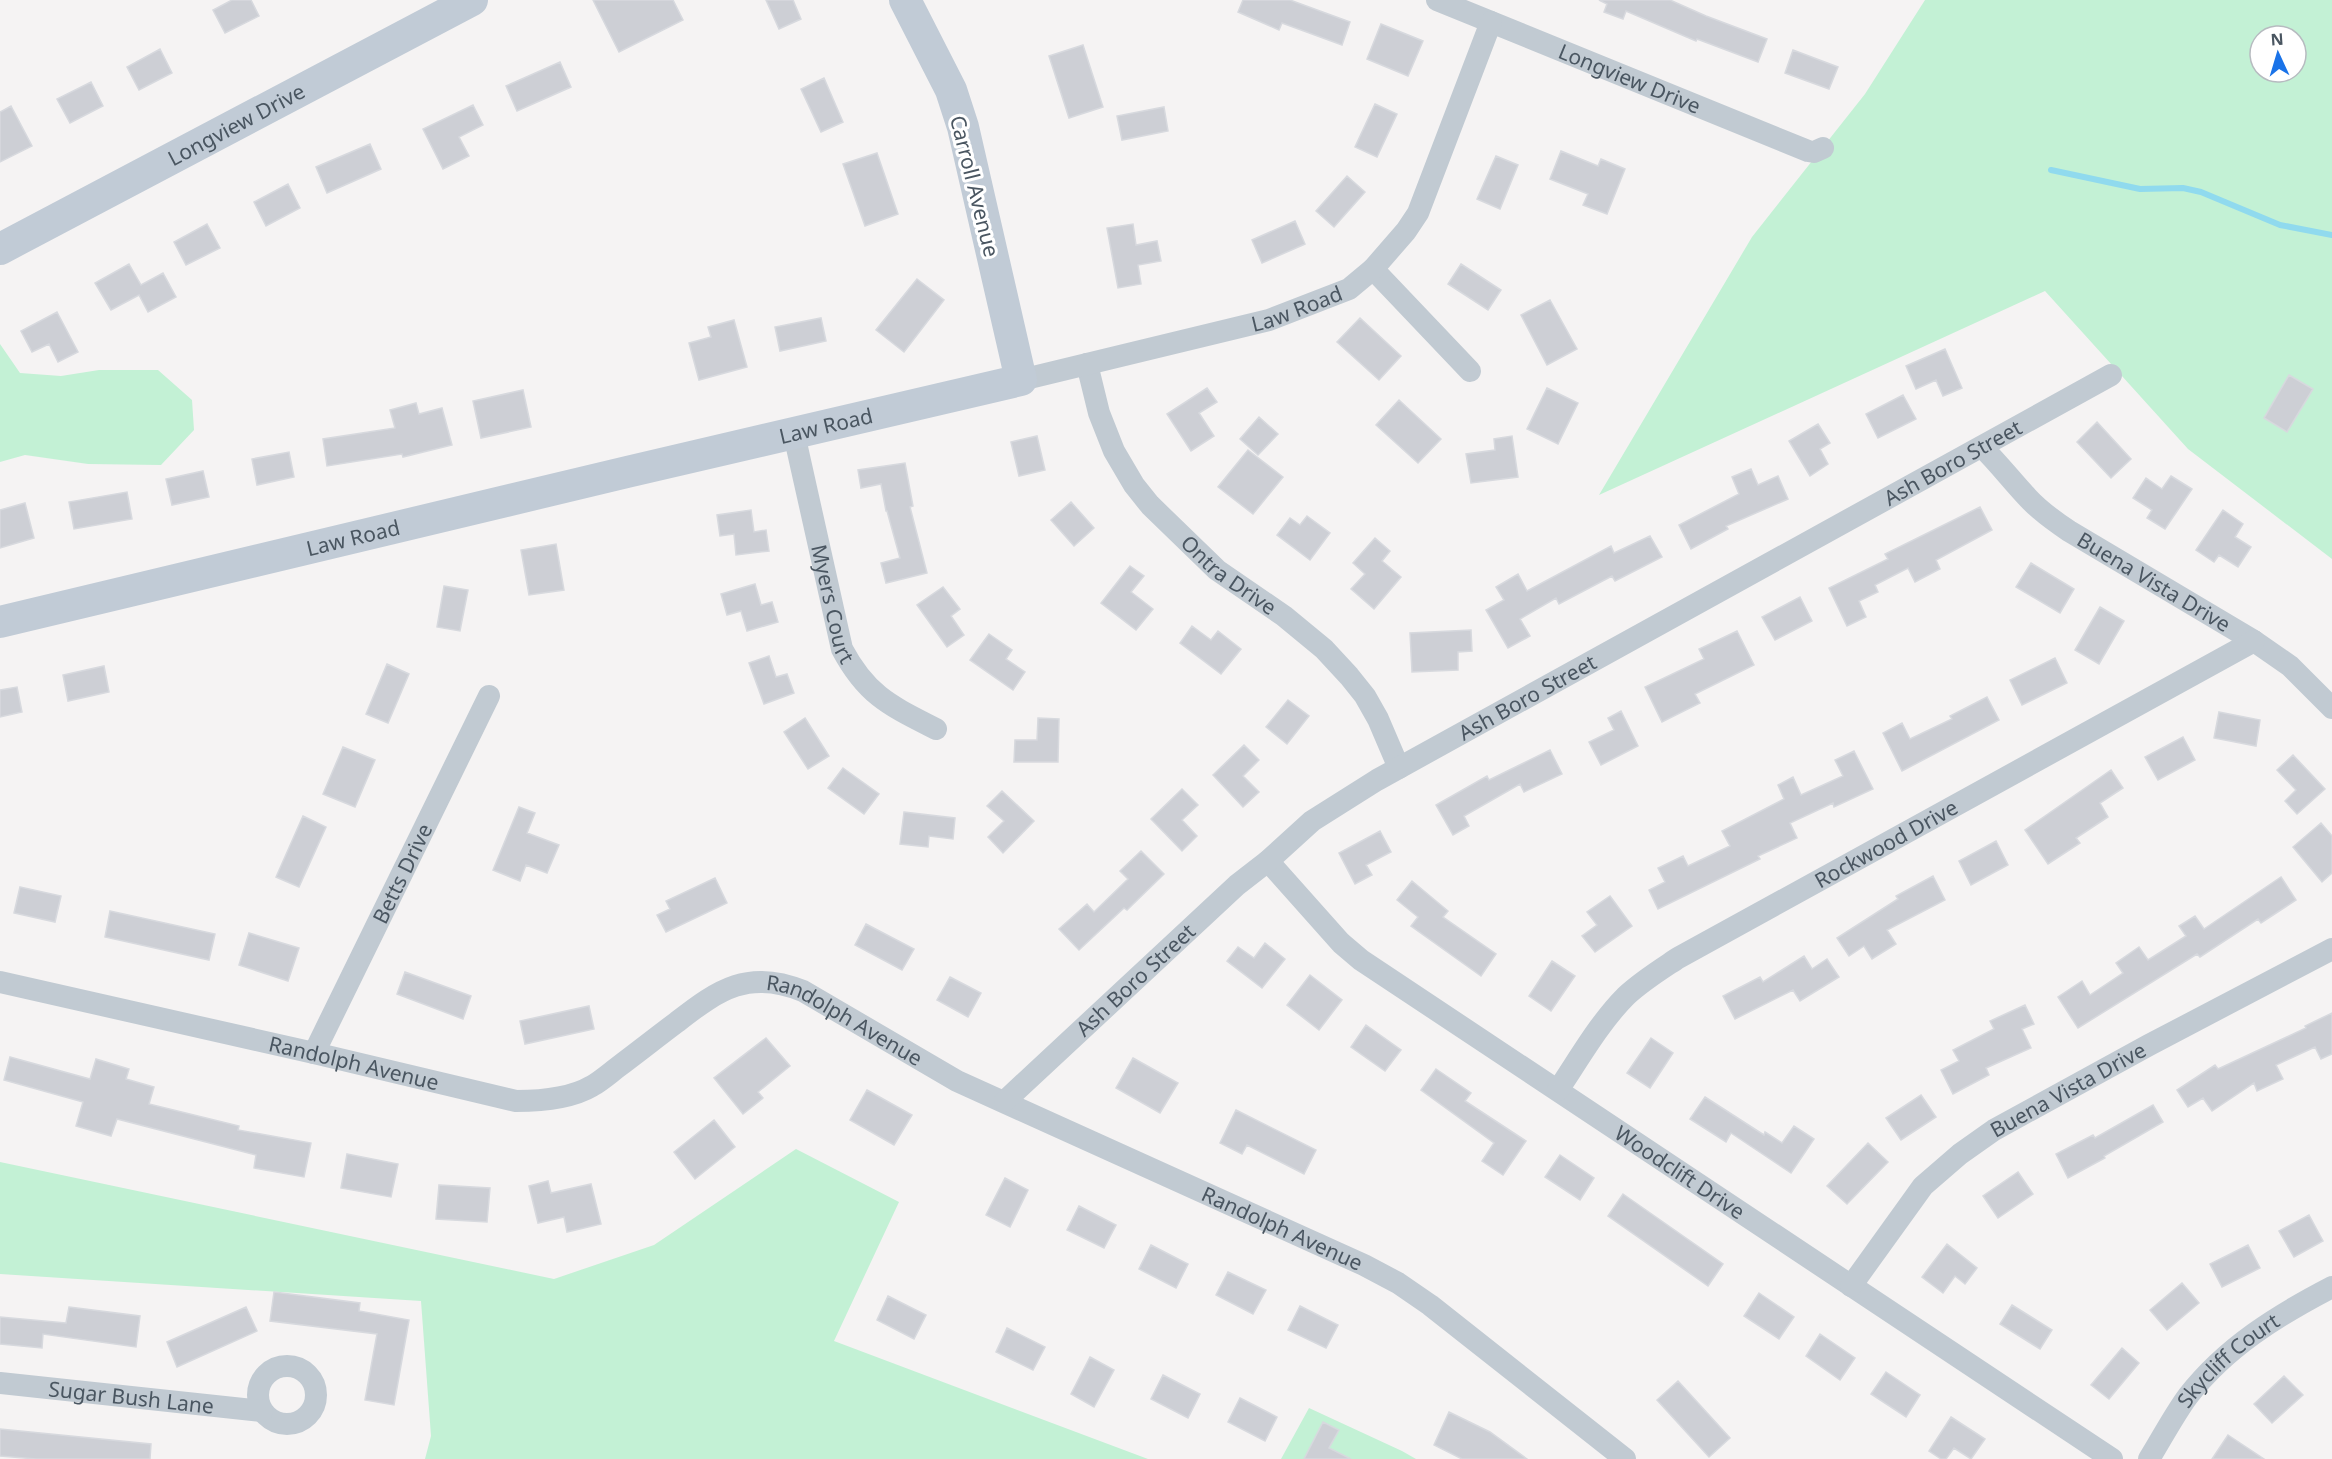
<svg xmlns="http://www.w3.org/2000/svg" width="2332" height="1459" viewBox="0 0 2332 1459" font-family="'Noto Sans',sans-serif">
  <rect width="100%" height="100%" fill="#f5f3f3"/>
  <path fill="#c3f1d5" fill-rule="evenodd" d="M1925,0H2332V559L2188,449L2045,291L1599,495L1752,237L1865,94ZM2260,36H2296V72H2260Z
    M0,344L20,373L61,376L99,370H158L192,400L194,430L161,465L88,464L25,455L0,462Z
    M796,1149L899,1202L834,1341L1148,1459H425L431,1436L421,1301L0,1274V1162L554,1279L654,1245Z
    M1309,1408L1402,1451L1416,1459H1281Z"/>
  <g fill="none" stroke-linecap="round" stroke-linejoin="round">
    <path stroke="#90daee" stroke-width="6" d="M2051,170L2140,189L2183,188L2201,192L2280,225L2332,235"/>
  </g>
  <path fill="#cdcfd5" stroke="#d7d9de" stroke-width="1.5" d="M232,0H251L259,16L225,33L213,10Z
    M593,0H673L683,20L619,52Z
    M766,0H793L801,19L779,29Z
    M1243,0H1290L1350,22L1342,45L1282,23L1279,30L1238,12Z
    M1599,0H1670L1706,16L1767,39L1758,62L1697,39L1696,41L1626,11L1623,19L1604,12L1607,4Z
    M1381,24L1423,41L1408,76L1367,59Z
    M1083,45L1103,107L1069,118L1049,56Z
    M160,49L172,73L139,90L127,67Z
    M1793,50L1838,67L1829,89L1785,73Z
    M560,62L571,87L517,111L506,86Z
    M824,78L843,122L821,132L801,89Z
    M91,82L103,106L70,123L57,99Z
    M1375,104L1397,114L1377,157L1355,147Z
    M473,105L483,125L459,137L469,156L443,169L423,129Z
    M11,106L32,146L0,162V112Z
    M1164,107L1168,131L1122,140L1117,116Z
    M370,144L381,169L327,193L316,167Z
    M1561,151L1598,166L1601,159L1625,169L1607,214L1583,205L1588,194L1550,179Z
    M877,153L898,214L865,226L843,164Z
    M1496,156L1518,165L1500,209L1477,199Z
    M1347,176L1365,192L1334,227L1316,211Z
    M288,184L300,208L266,226L254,202Z
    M1295,221L1305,244L1262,263L1252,240Z
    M207,224L220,248L186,265L174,242Z
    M1133,224L1136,245L1157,241L1161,261L1138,265L1141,284L1118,288L1107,228Z
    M129,264L141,285L163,273L176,297L148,312L139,295L111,310L95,283Z
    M1461,264L1501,290L1488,310L1448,284Z
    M917,279L944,300L904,352L876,330Z
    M1550,300L1577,349L1547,365L1521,315Z
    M57,312L78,352L58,362L49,344L32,352L21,331Z
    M821,318L826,341L780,351L775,327Z
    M1360,318L1401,356L1379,380L1337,342Z
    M734,320L747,367L699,380L689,343L711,337L708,327Z
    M1945,349L1962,388L1943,396L1936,380L1916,389L1906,366Z
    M2289,375L2313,389L2287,432L2264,418Z
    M1207,388L1217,402L1199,413L1214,436L1191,451L1167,414Z
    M1547,388L1578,403L1558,444L1527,429Z
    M523,390L531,427L481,438L473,401Z
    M1903,395L1916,419L1878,438L1866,414Z
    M1399,400L1441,439L1418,463L1376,425Z
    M416,403L419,414L442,408L452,445L403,457L402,454L327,466L323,439L395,428L390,410Z
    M1259,417L1278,434L1258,455L1240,439Z
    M2097,422L2131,459L2111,478L2077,442Z
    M1818,424L1830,443L1820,449L1828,464L1810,476L1789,441Z
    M1037,436L1045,470L1019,476L1011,442Z
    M1512,436L1518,477L1471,483L1466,454L1495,450L1494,439Z
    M1248,450L1283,477L1253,514L1218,487Z
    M289,452L294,477L257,485L252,459Z
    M905,463L913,506L910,507L927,573L886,583L881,563L900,558L887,511H886L881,484L861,488L858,470Z
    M1751,469L1758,485L1778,476L1788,499L1726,526L1728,529L1691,549L1679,525L1739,494L1732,477Z
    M203,471L209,497L172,505L166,479Z
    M2171,476L2192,489L2165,529L2147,518L2152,510L2133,498L2146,478L2162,489Z
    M127,492L132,519L74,529L69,502Z
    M1071,502L1094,528L1074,546L1051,520Z
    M25,503L34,538L0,548V510Z
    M1980,507L1992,530L1936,560L1940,569L1915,582L1908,568L1875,585L1878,592L1859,601L1866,617L1847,626L1829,588L1888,559L1885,554Z
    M751,510L754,532L766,530L769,551L736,555L734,534L720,536L717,515Z
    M2223,510L2243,524L2235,537L2251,547L2238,567L2219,555L2214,562L2196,550Z
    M1307,516L1330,533L1310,560L1277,535L1290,518L1300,525Z
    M1650,536L1662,557L1615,581L1612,576L1559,604L1556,598L1520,619L1530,636L1508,648L1486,610L1504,600L1496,587L1518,574L1527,591L1611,546L1614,553Z
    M1375,538L1390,551L1382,561L1401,577L1374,609L1351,589L1365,574L1353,563Z
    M556,544L564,590L529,595L521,550Z
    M2031,563L2074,589L2060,613L2016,587Z
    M1130,566L1144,576L1131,592L1153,609L1136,630L1101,603Z
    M755,584L761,605L772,602L778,622L747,631L741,611L727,615L721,594Z
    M444,586L468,590L460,631L437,627Z
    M943,587L960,609L951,616L964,635L947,647L917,605Z
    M1800,597L1812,621L1775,640L1762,617Z
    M2100,607L2124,621L2099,664L2075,650Z
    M1192,626L1211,640L1218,631L1241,649L1221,674L1180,643Z
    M1471,630L1472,651L1458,652V670L1412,672L1410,633Z
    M1737,631L1754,665L1695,694L1700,703L1662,722L1645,687L1704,659L1699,649Z
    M989,634L1012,650L1006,659L1025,672L1013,690L970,660Z
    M769,656L776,677L787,674L794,693L764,704L749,663Z
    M2055,658L2067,683L2022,705L2010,680Z
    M387,664L409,674L388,723L366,714Z
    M104,666L109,692L68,701L63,675Z
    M17,687L22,712L0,717V690Z
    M1987,697L1999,720L1902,771L1883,733L1902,723L1910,739L1952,719L1950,716Z
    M1288,700L1309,716L1287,744L1266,727Z
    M1621,711L1638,746L1601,765L1589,742L1614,730L1608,718Z
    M2219,712L2260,720L2256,746L2214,738Z
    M805,718L829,756L808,769L784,732Z
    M1038,718L1059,719L1058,762H1014L1015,740H1037Z
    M2183,737L2195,760L2158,780L2145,757Z
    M1244,745L1259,760L1243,776L1259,792L1243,807L1213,775Z
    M343,747L375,760L355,807L323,794Z
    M1550,750L1562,774L1524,792L1520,784L1464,816L1469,826L1453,835L1436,805L1487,776L1489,780Z
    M1854,751L1873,789L1834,807L1833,803L1790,823L1797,838L1758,856L1760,859L1658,909L1649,890L1665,882L1658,868L1683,856L1688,866L1730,846L1722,831L1784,799L1778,785L1793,777L1801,795L1843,776L1835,760Z
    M2293,755L2325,789L2297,814L2285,801L2296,790L2277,770Z
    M843,768L879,794L864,814L828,788Z
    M2111,770L2123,788L2100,803L2108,817L2076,838L2080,843L2048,864L2025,830Z
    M1182,789L1198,805L1182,820L1197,836L1182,851L1151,819Z
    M1002,791L1034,821L1003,853L988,837L1004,821L987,806Z
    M519,807L535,813L527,833L559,845L547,873L526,865L520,881L493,870Z
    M904,812L955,818L953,839L929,836L928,847L900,844Z
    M303,816L326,827L299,887L276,877Z
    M2321,823L2332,836V873L2322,882L2293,847Z
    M1380,831L1391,852L1366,865L1372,875L1355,884L1339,853Z
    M1996,841L2008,865L1971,885L1959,861Z
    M1141,851L1164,874L1127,910L1124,908L1079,950L1059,929L1087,904L1094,912L1128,879L1120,871Z
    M1933,876L1945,900L1887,930L1896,944L1872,959L1864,946L1849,956L1837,938L1898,899L1896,896Z
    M2281,877L2296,900L2261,923L2258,919L2200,957L2197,954L2078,1028L2058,997L2082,981L2090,995L2123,973L2116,963L2139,947L2148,960L2186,936L2179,926L2195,916L2204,929Z
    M715,878L727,903L666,932L657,915L670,909L666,901Z
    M1412,881L1448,911L1443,917L1496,954L1481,976L1411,926L1418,917L1397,900Z
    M20,887L61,896L55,922L14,913Z
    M1610,896L1632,926L1595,952L1582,936L1597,925L1587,912Z
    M110,911L215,934L209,960L105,937Z
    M866,924L914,949L902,970L855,945Z
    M249,933L299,948L288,981L239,965Z
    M1265,943L1285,959L1262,988L1227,961L1238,947L1254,958Z
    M1804,956L1812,969L1827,959L1839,977L1800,1001L1793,990L1735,1019L1723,996L1760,977L1763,982Z
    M1552,961L1575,976L1551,1011L1529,996Z
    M405,972L471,996L463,1019L397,994Z
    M1310,975L1342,1000L1319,1030L1287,1005Z
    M950,977L981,993L968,1017L937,1000Z
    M2025,1005L2034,1024L2022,1029L2031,1048L1986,1068L1989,1075L1953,1094L1941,1070L1959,1061L1953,1050L1994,1029L1990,1021Z
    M589,1006L594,1029L525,1044L520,1021Z
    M2332,1013V1054L2321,1059L2315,1047L2276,1065L2283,1079L2257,1091L2254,1083L2212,1111L2203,1098L2188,1107L2177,1090L2215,1065L2218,1069L2306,1028L2305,1026Z
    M1366,1025L1401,1050L1385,1071L1351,1047Z
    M766,1038L790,1066L758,1092L763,1098L743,1114L714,1078Z
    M1651,1038L1673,1053L1650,1088L1627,1073Z
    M10,1057L90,1079L96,1059L129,1069L126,1079L154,1087L149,1104L239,1126L238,1130L311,1143L304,1177L254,1168L256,1155L117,1119L111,1136L76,1126L83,1102L4,1080Z
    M1133,1058L1178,1083L1160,1113L1116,1088Z
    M1436,1069L1471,1093L1465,1101L1526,1141L1503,1175L1482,1161L1494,1143L1421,1090Z
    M867,1090L912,1115L894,1145L850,1120Z
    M1921,1095L1936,1117L1901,1140L1886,1118Z
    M1705,1097L1764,1135L1765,1132L1782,1143L1794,1126L1814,1139L1791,1173L1731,1133L1726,1142L1690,1119Z
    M2153,1105L2163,1122L2104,1156L2105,1158L2068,1178L2056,1154L2093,1135L2095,1138Z
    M1236,1110L1316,1150L1304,1174L1247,1145L1242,1154L1220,1143Z
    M714,1120L735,1147L695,1179L674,1152Z
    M1868,1143L1888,1162L1847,1204L1827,1186Z
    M347,1154L398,1164L391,1197L341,1188Z
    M1560,1155L1594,1178L1580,1200L1545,1177Z
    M2018,1172L2033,1194L1998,1218L1983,1196Z
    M1005,1178L1028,1190L1010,1227L986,1215Z
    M548,1181L551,1193L591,1184L601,1224L567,1232L564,1217L538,1223L529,1186Z
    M439,1185L490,1188L487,1222L436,1219Z
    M1623,1194L1723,1264L1708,1286L1608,1216Z
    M1079,1206L1116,1225L1104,1248L1067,1230Z
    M2309,1215L2323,1241L2294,1257L2279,1231Z
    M1947,1244L1977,1268L1965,1284L1955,1276L1943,1293L1922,1277Z
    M1151,1245L1188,1264L1176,1288L1139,1269Z
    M2248,1245L2260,1268L2222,1287L2210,1264Z
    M1228,1272L1266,1290L1253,1314L1216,1295Z
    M2182,1283L2199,1303L2167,1330L2150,1310Z
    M274,1292L360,1303L359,1311L409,1320L394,1405L365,1400L377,1334L270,1321Z
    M1759,1293L1794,1317L1779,1339L1744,1316Z
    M888,1296L926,1315L914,1339L877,1320Z
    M2012,1305L2052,1330L2040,1349L2000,1324Z
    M1300,1306L1338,1325L1326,1348L1288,1330Z
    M69,1307L140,1316L136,1347L43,1334L42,1348L0,1344V1317L66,1323Z
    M246,1307L257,1331L177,1367L167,1342Z
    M1007,1328L1045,1347L1033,1370L996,1352Z
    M1820,1334L1855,1358L1840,1380L1806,1356Z
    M2122,1348L2139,1363L2109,1399L2091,1385Z
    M1090,1357L1114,1370L1094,1407L1071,1394Z
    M1886,1372L1920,1395L1906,1417L1871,1394Z
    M1163,1375L1200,1394L1188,1418L1151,1399Z
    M2284,1376L2303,1395L2272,1423L2254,1404Z
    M1678,1381L1730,1438L1709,1457L1657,1400Z
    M1240,1398L1277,1417L1265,1441L1228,1422Z
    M1449,1412L1490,1432L1527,1459H1462L1434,1445Z
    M1951,1417L1985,1439L1971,1459L1954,1448L1946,1459H1941L1929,1451Z
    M1323,1422L1339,1430L1329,1448L1351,1459H1304Z
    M0,1429L151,1444L150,1459H36L0,1456Z
    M2228,1435L2264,1459H2212Z"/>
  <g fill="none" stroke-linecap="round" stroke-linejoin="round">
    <g stroke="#c1cad2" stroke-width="22">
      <path id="s1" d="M1437,0L1808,151L1814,152L1823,148"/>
      <path d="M1373,269L1470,371"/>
      <path id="s2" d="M1087,364L1099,413L1114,451L1134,485L1150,505L1217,570L1284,616L1324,649L1349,676L1365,696L1378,719L1399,768"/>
      <path id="s3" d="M1021,380L1269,320L1349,289L1373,269L1406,231L1418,213L1491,22"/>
      <path id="s4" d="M794,434L842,649C867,696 891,706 936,729"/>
      <path id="s5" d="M1983,448C1999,464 2012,481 2028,498C2040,511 2054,521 2069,531L2254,641L2290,666L2332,708"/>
      <path id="s6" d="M1268,861L1341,943L1361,960L2112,1459"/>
      <path id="s7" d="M0,982L314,1053L516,1101C541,1101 570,1099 592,1086C601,1081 610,1073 618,1067C638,1052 657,1037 677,1022C719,989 749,969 803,991L957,1081L1364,1265L1398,1283L1430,1305L1625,1459"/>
      <path id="s8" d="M314,1053L489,696"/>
      <path id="s9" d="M1558,1090C1579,1059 1599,1023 1626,996C1642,981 1660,970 1678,958L2254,641"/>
      <path id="s10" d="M1005,1101L1237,885L1268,861L1312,821L1377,780L2111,375"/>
      <path id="s11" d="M1851,1286L1923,1186L1960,1154L1994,1130L2149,1045L2332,949"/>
      <circle cx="287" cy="1395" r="29"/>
      <path id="s12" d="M0,1383L262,1411"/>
      <path id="s13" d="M2149,1459C2162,1438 2174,1415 2188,1396C2226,1347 2278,1315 2332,1287"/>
    </g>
    <g stroke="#c1cbd6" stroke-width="32">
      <path id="s14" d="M0,249L472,0"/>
      <path id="s15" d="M0,622L627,472L1021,380L963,127L951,90L905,0"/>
    </g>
  </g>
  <g text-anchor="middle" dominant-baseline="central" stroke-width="6" stroke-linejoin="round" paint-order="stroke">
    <g font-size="21" fill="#4a5661" stroke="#fff">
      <text stroke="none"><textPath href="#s1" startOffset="208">Longview Drive</textPath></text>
      <text stroke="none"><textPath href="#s14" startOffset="267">Longview Drive</textPath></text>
      <text transform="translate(975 186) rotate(76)">Carroll Avenue</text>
      <text stroke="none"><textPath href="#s3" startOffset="285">Law Road</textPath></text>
      <text stroke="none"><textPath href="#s15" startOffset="849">Law Road</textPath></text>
      <text stroke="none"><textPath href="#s10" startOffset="1150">Ash Boro Street</textPath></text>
      <text stroke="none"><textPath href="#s15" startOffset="363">Law Road</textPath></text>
      <text stroke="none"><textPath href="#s2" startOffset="262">Ontra Drive</textPath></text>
      <text stroke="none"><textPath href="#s5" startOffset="219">Buena Vista Drive</textPath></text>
      <text stroke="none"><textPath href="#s4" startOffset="174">Myers Court</textPath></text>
      <text stroke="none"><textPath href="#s10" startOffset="664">Ash Boro Street</textPath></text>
      <text stroke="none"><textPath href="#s9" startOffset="418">Rockwood Drive</textPath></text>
      <text stroke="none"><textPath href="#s8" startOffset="200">Betts Drive</textPath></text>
      <text stroke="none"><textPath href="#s10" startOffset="178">Ash Boro Street</textPath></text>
      <text stroke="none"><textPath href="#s7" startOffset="902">Randolph Avenue</textPath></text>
      <text stroke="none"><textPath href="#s7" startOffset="363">Randolph Avenue</textPath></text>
      <text stroke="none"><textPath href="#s11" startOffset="298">Buena Vista Drive</textPath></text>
      <text stroke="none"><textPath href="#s6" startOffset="519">Woodclift Drive</textPath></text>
      <text stroke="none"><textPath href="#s7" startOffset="1388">Randolph Avenue</textPath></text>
      <text stroke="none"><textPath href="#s13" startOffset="128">Skycliff Court</textPath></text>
      <text stroke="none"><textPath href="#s12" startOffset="132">Sugar Bush Lane</textPath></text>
    </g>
  </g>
  <g transform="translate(2278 54) rotate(356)"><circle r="28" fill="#ffffff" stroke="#b7bbc0" stroke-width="1.5"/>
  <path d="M0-4.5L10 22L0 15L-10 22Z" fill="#1a73e8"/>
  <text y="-9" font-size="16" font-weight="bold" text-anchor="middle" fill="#4a5661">N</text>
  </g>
</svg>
